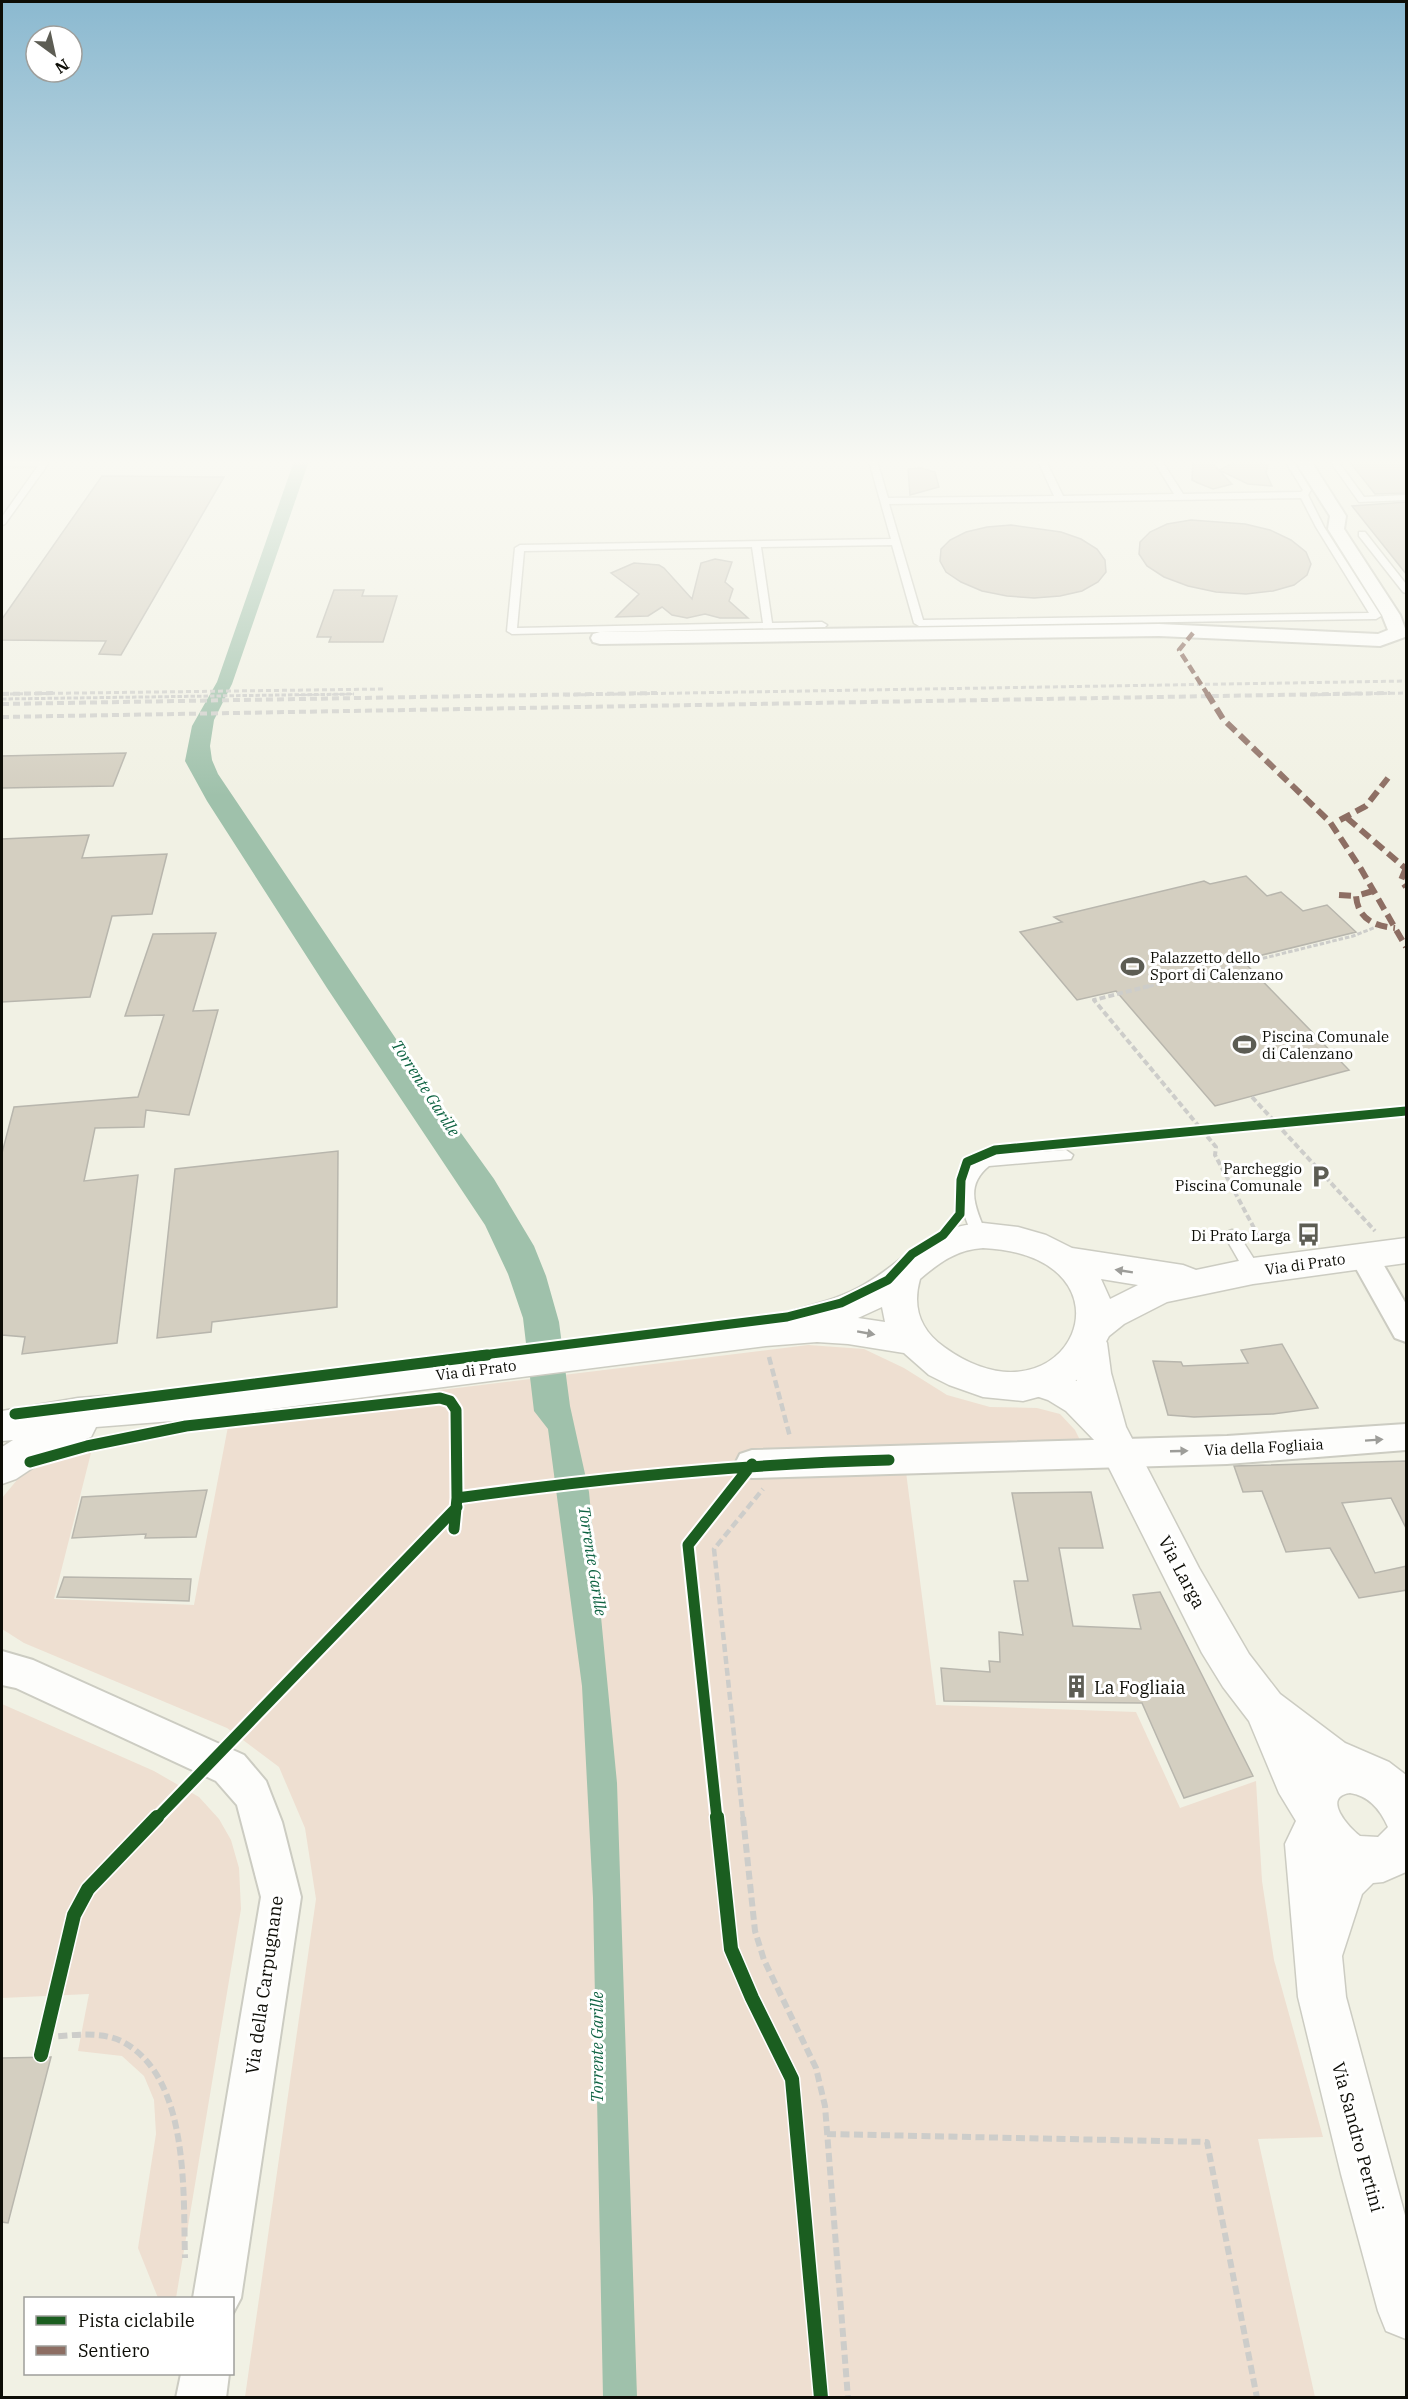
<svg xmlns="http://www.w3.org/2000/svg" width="1408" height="2399" viewBox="0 0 1408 2399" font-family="'IBM Plex Serif',serif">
  <rect width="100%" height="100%" fill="#f1f1e4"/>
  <path fill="#eedfd1" d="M808,1345L864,1349L904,1368L947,1395L990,1407L1037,1408L1060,1414L1075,1430L1092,1464L906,1472L936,1705L1136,1712L1180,1808L1256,1781L1262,1881L1274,1960L1323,2137L1258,2139L1315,2397H245L316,1899L305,1828L279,1767L227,1728L24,1643L2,1629V1498L27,1468L92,1449L54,1599L194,1605L230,1416Z
    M2,1704L154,1771L199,1797L219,1819L231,1840L239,1868L241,1909L176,2298H158L138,2248L156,2134L154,2100L144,2076L122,2056L78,2051L89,1994L2,1998Z"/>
  <path fill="#9fc1ab" d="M294,461H309L232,684L214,720L210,746L212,760L218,774L433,1094L494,1179L534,1246L546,1276L559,1322L570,1406L589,1492L617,1783L637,2397H603L593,1898L582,1686L548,1429L534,1411L523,1318L508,1274L485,1225L327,988L207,801L185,761L192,726L217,682Z"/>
  <path fill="#d4cfc1" stroke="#b8b6ad" stroke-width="1.5" d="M1193,461H1210L1232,484L1213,489L1198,483L1192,480Z
    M1238,461H1254L1268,465L1266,473L1272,486L1248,484L1219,470Z
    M1349,461H1407V493L1375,494Z
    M921,468L935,472L939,487L910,495L908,469Z
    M102,476L224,477L121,655L99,654L106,641L2,640V619Z
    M1407,502V575L1352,506Z
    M1191,520L1245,524L1270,530L1291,540L1306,552L1311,564L1307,575L1294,585L1273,591L1246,594L1216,592L1188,586L1164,577L1147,566L1139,554L1140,542L1150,532L1167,524Z
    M1011,525L1061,532L1081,539L1097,549L1105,560L1106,572L1098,582L1082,591L1060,596L1034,598L1007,596L982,591L961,582L946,572L940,561L941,549L950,540L966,532L987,527Z
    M715,559L732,562L725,582L733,589L729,601L748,618H720L705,614L687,618L672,615L662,607L648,616L616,617L639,594L611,573L634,563L659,565L664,568L692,599L701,563Z
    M334,590H364L362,596H397L383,642H329L331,637H317Z
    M126,753L113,786L2,788V756Z
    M89,835L82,858L167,854L152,914L112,916L90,997L2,1002V839Z
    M1246,876L1267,896L1281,892L1303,911L1327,905L1356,932L1242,960L1349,1070L1215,1106L1116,991L1077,1000L1020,932L1062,922L1054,917L1204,881L1210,884Z
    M216,933L193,1011L218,1010L189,1115L146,1110L144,1127L95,1128L84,1181L138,1175L117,1343L22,1354L25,1337L2,1335V1153L14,1107L138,1097L164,1015L125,1016L153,934Z
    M338,1151L337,1307L212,1322L211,1332L157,1338L175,1169Z
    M1282,1344L1318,1408L1273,1414L1194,1417L1168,1415L1153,1361L1181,1362L1183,1366L1248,1363L1241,1350Z
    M1407,1461V1530L1391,1498L1342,1503L1375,1573L1407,1566V1590L1359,1598L1330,1548L1286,1552L1262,1491L1243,1492L1234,1466Z
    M207,1490L196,1537L145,1538L146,1534L72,1538L82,1497Z
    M1091,1492L1103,1548H1059L1073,1626L1141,1629L1133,1595L1160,1592L1253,1776L1184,1798L1142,1703L944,1701L941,1668L990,1672L989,1661L1000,1662L999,1632L1023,1635L1014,1581H1028L1012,1493Z
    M64,1577L191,1579L189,1601L57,1597Z
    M51,2057L8,2223L2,2222V2058Z"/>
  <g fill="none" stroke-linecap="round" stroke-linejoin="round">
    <defs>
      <path id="service" d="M869,461H877L888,498L1054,496L1038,461H1046L1063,496L1174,494L1154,461H1162L1183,494L1301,492L1303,490L1285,461H1293L1311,490L1308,495L1324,527L1381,616L1376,619L919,626L914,623L892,545L761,547L772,623L822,622L827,625L825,627L512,634L507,631L515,548L520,545L891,539ZM1301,498L1316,527L1369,613L923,620L889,504ZM752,547L763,623L517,628L524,551Z
        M1330,461H1338L1364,497L1406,495V500L1359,502Z
        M2,462H44L48,464L5,524L2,525V517L38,466H2Z
        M1359,532H1365L1406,584V593L1403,592L1359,536Z
        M1066,1150L1073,1155L1071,1159L989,1166C963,1187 977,1210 987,1236L984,1240H974L958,1199L966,1168L985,1156Z
        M1232,1230L1237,1232L1259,1267L1261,1271L1259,1275H1247L1227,1240L1224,1236L1227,1232Z"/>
      <path id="minor" d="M1295,461H1311L1346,516L1344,529L1400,615L1406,631L1405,637L1380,646L1159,636L600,644L593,642L591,638L593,634L600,632L1159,624L1378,634L1388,630L1382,615L1328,529L1330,516Z
        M1364,1245L1374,1248L1406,1304V1342L1395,1338L1349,1256L1354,1248Z
        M1406,1424V1450L1227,1464L752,1478L740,1474L735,1464L740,1454L752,1450L1227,1436Z
        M2,1651L33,1660L244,1755L266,1781L271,1794L282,1822L301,1897L241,2298L232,2315V2298H193L261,1897L237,1805L216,1781L16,1688L2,1685Z
        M181,2374H229L226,2398H176Z"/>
      <path id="tertiary" d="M1089,1329L1102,1333L1107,1343L1111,1373L1126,1427L1199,1568L1249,1654L1280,1694L1345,1743L1389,1762L1406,1775V1872L1383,1882L1373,1883L1362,1894L1342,1956L1346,1997L1406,2219V2339L1386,2331L1378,2311L1341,2174L1298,1997L1285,1844L1296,1821L1279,1793L1249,1721L1223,1687L1202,1653L1096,1442L1066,1411L1048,1400L1027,1393L1022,1383L1027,1373L1040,1368L1077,1381L1071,1343L1076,1333ZM1350,1793C1369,1796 1380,1809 1388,1827L1378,1837L1360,1836C1349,1828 1321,1797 1350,1793Z"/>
      <path id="secondary" d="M983,1223L1018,1227L1046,1235L1072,1248L1183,1265L1196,1270L1253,1258L1406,1238V1263L1253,1284L1167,1302L1124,1324L1109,1336L1095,1362L1084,1375L1069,1385L1053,1393L1023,1401L983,1397L949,1385L929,1375L904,1353L848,1344L817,1342L766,1346L185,1420L96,1427L91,1437L61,1449L16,1479L2,1484V1447L13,1440L2,1441V1411L78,1398L185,1390L792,1316L795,1310C819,1303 844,1297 865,1284C913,1256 921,1228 983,1223ZM983,1248C1147,1256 1069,1437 944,1347C920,1330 912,1307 920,1279C940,1262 956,1250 983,1248ZM1101,1279L1138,1285L1110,1299ZM882,1307L885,1322L858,1318Z"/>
    </defs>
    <use href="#service" stroke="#ccccc2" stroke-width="3"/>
    <use href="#minor" stroke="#ccccc2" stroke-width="4"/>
    <use href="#tertiary" stroke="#ccccc2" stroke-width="3"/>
    <use href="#secondary" stroke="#ccccc2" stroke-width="3"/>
    <path stroke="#cdcdca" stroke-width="2" stroke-dasharray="4 1.5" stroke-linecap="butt" d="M299,695L354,694"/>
    <path stroke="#cdcdca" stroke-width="3" stroke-dasharray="4.5 2" stroke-linecap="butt" d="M2,699L354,694
      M1143,988L1353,936L1376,927"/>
    <path stroke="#cdcdca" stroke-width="4" stroke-dasharray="6 3" stroke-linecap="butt" d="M1149,986L1094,1000L1216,1147L1215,1155L1262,1243
      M1252,1097L1375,1231"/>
    <path stroke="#cdcdca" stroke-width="4.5" stroke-dasharray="8 4" stroke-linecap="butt" d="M769,1357L790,1437
      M743,1819L714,1549L763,1489"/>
    <path stroke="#cdcdca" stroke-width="6" stroke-dasharray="9 4.5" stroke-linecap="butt" d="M743,1817L755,1931L764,1960L816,2068L825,2106L848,2398
      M45,2037C69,2036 101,2030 123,2042C190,2078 183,2193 185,2258
      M827,2134L1207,2142L1257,2398"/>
    <use href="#service" fill="#fdfdfb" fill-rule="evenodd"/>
    <use href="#minor" fill="#fdfdfb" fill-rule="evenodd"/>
    <use href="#tertiary" fill="#fdfdfb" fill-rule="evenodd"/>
    <use href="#secondary" fill="#fdfdfb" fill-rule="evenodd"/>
    <path stroke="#d0d0cc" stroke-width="3" stroke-dasharray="5 3" stroke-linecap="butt" d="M2,694L385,689
      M565,695L1406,681
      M1302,695L1406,693"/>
    <path stroke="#d0d0cc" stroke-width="4" stroke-dasharray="7 4" stroke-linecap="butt" d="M2,694L57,693
      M2,704L657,693
      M2,717L1390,693"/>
    <path stroke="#8d6e63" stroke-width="4.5" stroke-dasharray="9 4.5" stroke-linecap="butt" d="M1193,633L1179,650L1208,695"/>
    <path stroke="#8d6e63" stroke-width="6" stroke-dasharray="12 6" stroke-linecap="butt" d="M1207,693L1223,719L1330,822L1361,869L1406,947
      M1347,818L1405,868
      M1340,820L1366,806L1388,778
      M1406,868L1401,880L1406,887
      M1373,891L1356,896C1358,919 1374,926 1395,928
      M1339,895L1356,896"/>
    <defs>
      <path id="cycleway-far2" d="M475,1356L787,1317L841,1303L888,1280L912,1254L943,1235L960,1214L961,1180L967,1162L995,1150L1406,1111"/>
      <path id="cycleway-far1" d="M15,1414L487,1355
        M30,1462L87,1446L186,1426L440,1398L450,1401L456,1410L457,1498L454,1529
        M457,1498C601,1478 744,1464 889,1460
        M156,1819L457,1507
        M717,1819L688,1545L752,1464"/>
      <path id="cycleway" d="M717,1817L731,1949L752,1998L792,2079L821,2398
        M41,2055L74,1915L88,1889L157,1817"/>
    </defs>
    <use href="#cycleway-far2" stroke="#fff" stroke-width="13"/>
    <use href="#cycleway-far1" stroke="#fff" stroke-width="15"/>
    <use href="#cycleway" stroke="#fff" stroke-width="17"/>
    <use href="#cycleway-far2" stroke="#1b5e20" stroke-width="9"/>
    <use href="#cycleway-far1" stroke="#1b5e20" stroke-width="11"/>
    <use href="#cycleway" stroke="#1b5e20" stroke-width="14"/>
  </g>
  <defs><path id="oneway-solid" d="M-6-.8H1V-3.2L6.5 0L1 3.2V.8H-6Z" transform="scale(1.5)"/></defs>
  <g fill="#9d9d99">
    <use href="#oneway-solid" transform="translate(1124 1271) rotate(-171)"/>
    <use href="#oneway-solid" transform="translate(866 1333) rotate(10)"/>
    <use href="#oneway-solid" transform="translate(1374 1440) rotate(-4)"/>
    <use href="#oneway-solid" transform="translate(1179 1451) rotate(-2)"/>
  </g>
  <linearGradient id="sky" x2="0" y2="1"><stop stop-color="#8bb9d0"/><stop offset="0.58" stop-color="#f9f9f3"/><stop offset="1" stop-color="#f9f9f3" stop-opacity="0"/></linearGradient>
  <rect width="1408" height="796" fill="url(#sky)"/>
  <defs>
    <symbol id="stadium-bare" viewBox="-9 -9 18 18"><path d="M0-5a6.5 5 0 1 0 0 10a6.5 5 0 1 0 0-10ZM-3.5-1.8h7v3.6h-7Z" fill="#5d5d54" stroke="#fff" stroke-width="2.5" paint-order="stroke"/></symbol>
    <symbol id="parking-bare" viewBox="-9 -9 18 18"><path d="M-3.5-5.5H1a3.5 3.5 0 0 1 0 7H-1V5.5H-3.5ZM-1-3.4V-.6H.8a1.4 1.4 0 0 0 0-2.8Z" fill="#5d5d54" stroke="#fff" stroke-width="2.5" paint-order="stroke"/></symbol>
    <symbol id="bus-bare" viewBox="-9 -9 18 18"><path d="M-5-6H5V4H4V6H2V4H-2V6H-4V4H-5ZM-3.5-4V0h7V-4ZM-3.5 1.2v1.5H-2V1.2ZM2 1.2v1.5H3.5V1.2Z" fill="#5d5d54" stroke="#fff" stroke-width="2.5" paint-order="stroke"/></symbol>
    <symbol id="building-bare" viewBox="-9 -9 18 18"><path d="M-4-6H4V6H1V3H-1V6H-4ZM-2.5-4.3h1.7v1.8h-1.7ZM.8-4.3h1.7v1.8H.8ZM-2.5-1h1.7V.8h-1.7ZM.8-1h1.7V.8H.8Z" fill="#5d5d54" stroke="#fff" stroke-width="2.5" paint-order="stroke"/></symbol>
  </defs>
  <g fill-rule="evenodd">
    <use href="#stadium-bare" x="1116" y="950" width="33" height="33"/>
    <use href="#stadium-bare" x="1228" y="1028" width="33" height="33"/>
    <use href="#parking-bare" x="1304" y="1160" width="33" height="33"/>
    <use href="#bus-bare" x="1292" y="1218" width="33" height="33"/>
    <use href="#building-bare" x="1060" y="1670" width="33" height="33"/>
  </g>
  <g text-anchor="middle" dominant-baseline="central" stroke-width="6" stroke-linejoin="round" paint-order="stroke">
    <g font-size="15" fill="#0d0d06" stroke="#fff" text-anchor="start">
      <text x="1150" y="957">Palazzetto dello<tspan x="1150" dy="17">Sport di Calenzano</tspan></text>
      <text x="1262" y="1036">Piscina Comunale<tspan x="1262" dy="17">di Calenzano</tspan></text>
      <text x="1302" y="1168" text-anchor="end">Parcheggio<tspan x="1302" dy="17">Piscina Comunale</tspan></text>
      <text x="1291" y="1235" text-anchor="end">Di Prato Larga</text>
    </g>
    <g font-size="15" fill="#0d0d06" stroke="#fff">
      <text transform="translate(1305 1264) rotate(-8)">Via di Prato</text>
      <text transform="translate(476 1370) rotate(-7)">Via di Prato</text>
      <text transform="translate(1264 1447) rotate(-3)">Via della Fogliaia</text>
    </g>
    <g font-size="16" font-style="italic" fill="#0e6342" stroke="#fff">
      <text transform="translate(426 1088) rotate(57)">Torrente Garille</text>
      <text transform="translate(593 1561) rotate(81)">Torrente Garille</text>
      <text transform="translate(597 2047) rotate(-90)">Torrente Garille</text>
    </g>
    <g font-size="18" fill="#0d0d06" stroke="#fff">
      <text transform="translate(1182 1572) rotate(62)">Via Larga</text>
      <text transform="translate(264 1985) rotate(-82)">Via della Carpugnane</text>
      <text transform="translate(1358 2137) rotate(75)">Via Sandro Pertini</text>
    </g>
    <g font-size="18" fill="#0d0d06" stroke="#fff" text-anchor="start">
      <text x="1094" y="1687">La Fogliaia</text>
    </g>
  </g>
  <rect width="1408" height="2399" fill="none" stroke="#0d0d06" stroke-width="6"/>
  <rect x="24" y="2297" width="210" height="78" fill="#ffffff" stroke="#9e9e9b" stroke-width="1.5"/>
  <rect x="36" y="2316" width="30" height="9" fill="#1b5e20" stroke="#9e9e9b" stroke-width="1.5"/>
  <text x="78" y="2327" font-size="18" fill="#0d0d06">Pista ciclabile</text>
  <rect x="36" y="2346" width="30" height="9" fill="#8d6e63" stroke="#9e9e9b" stroke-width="1.5"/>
  <text x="78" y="2357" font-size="18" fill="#0d0d06">Sentiero</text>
  <g transform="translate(54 54) rotate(147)"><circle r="28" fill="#ffffff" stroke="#9e9e9b" stroke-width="1.5"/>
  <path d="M0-4.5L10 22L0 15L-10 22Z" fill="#5d5d54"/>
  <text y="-9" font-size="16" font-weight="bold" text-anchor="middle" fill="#0d0d06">N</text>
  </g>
</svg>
